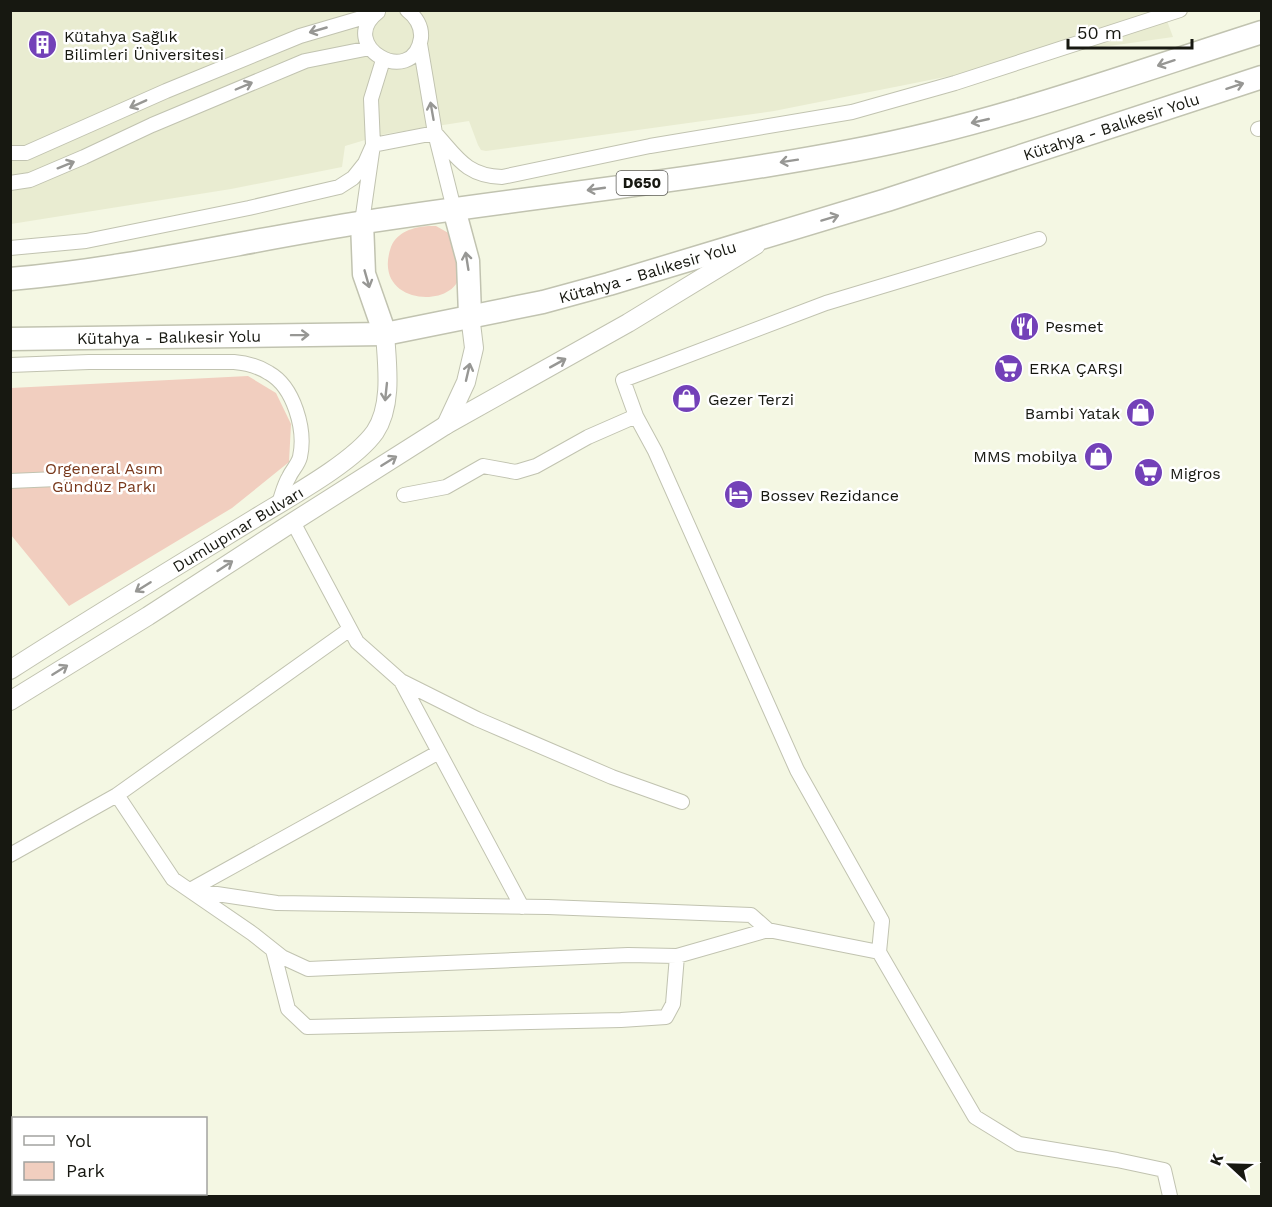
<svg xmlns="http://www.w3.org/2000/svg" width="1272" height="1207" viewBox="0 0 1272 1207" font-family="'Work Sans',sans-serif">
  <rect width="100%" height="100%" fill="#f4f7e3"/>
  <path fill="#e9ecd1" d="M1163,10L1173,37L1081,50L774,111L486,151L481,150L478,145L469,121L385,134L345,146L342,167L231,189L11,224L10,11Z"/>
  <path fill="#f1cebf" d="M429,226H436L452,235C455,247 460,260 460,272C459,310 370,307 391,247C397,232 413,227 429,226Z
    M248,376L276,393L291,424L289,462L232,508L69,606L11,535V388Z"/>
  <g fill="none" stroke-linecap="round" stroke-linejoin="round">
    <defs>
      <path id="minor" d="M378,12C335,45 413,90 421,38C422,26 416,17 407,10
        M420,44L435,133L454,209
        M1258,129L1262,128
        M10,153H26L166,91L300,36L375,14
        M10,183L30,180L84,157L152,125L305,61L370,48
        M362,222L373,145L371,99L383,60
        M10,248L86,241L249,208L339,187L353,178L365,163L373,145L435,133C457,157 466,176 502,177L650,146L852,112L955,83L1180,10
        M10,365L89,362H234C246,363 258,366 269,373C294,387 306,430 300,457C298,465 292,470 289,477C284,485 282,495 279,503
        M636,416L623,380L826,303L1039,239
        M10,481L57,479
        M293,522L357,642L401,681L477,719L612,777L682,802
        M401,681L522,907
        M439,752L190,890L277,903L548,907L751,915L768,930
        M117,795L173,879L253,934L282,957L308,969L628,955L677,956L768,930L879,952L882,921L797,770L655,451L636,416L588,437L536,466L516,472L483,466L446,487L404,495
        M10,855L117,795L350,629
        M273,950L288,1009L307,1027L621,1020L666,1017L673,1004L677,956
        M879,952L975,1117L1019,1144L1117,1160L1164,1170L1170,1196"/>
      <g id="secondary">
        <path d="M446,425L466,382L474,348L470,315"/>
        <path id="s1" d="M10,670C91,618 172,569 254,519C288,498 353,463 375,432C393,405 387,364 385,334"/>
        <path d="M10,701L148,616L293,522L446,425L628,323L756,245"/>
      </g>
      <g id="trunk">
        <path d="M454,209L468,261L470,315"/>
        <path d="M362,222L364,274L385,334"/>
        <path d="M10,279C130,269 247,240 365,222C528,197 693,181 855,150C994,124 1127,75 1262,32"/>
        <path id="s2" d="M10,339L385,334L543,302L609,284L887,200L1262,77"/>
      </g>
    </defs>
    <use href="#minor" stroke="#c1c3b0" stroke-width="16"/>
    <use href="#secondary" stroke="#c1c3b0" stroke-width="20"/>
    <use href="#trunk" stroke="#c1c3b0" stroke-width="25"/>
    <use href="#minor" stroke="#fff" stroke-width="14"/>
    <use href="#secondary" stroke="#fff" stroke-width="18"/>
    <use href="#trunk" stroke="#fff" stroke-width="22"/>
  </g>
  <defs><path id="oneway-shaft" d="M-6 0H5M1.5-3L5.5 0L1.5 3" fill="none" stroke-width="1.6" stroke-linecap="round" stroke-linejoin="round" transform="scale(1.5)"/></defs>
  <g stroke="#979794">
    <use href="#oneway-shaft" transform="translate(318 30) rotate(164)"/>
    <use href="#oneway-shaft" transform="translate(1166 63) rotate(162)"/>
    <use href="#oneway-shaft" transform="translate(244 86) rotate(-23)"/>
    <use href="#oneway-shaft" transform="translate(1235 86) rotate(-18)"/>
    <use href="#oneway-shaft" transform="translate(138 104) rotate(156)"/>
    <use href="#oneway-shaft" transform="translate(432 111) rotate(-100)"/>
    <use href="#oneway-shaft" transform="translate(980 121) rotate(167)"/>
    <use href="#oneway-shaft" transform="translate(789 161) rotate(171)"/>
    <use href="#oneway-shaft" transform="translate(66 165) rotate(-22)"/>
    <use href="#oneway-shaft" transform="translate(596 189) rotate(172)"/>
    <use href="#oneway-shaft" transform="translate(830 218) rotate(-17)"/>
    <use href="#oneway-shaft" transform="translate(467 261) rotate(-99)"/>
    <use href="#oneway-shaft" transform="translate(367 279) rotate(74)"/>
    <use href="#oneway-shaft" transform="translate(300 335) rotate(-1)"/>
    <use href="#oneway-shaft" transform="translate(558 363) rotate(-29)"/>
    <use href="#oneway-shaft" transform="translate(468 372) rotate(-77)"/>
    <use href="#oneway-shaft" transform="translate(386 392) rotate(96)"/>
    <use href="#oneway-shaft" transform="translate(389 461) rotate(-32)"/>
    <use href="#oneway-shaft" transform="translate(225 566) rotate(-33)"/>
    <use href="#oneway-shaft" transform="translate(143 587) rotate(148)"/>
    <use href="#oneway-shaft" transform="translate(60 670) rotate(-32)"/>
  </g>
  <defs>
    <symbol id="building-disc" viewBox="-11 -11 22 22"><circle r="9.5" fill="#7341b8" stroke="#fff"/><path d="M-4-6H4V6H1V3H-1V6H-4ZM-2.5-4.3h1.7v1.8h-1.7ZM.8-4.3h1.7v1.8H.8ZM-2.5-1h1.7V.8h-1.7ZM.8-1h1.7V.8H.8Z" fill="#fff"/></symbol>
    <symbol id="restaurant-disc" viewBox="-11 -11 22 22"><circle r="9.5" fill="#7341b8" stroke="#fff"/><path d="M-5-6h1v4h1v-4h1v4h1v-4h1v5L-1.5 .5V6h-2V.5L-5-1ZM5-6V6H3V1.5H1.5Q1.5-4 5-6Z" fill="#fff"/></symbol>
    <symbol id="supermarket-disc" viewBox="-11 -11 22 22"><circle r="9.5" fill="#7341b8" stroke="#fff"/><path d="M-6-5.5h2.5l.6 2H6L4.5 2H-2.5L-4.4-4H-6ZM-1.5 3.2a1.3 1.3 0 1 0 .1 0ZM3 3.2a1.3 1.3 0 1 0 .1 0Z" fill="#fff"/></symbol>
    <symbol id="shop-disc" viewBox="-11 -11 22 22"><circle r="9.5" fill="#7341b8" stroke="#fff"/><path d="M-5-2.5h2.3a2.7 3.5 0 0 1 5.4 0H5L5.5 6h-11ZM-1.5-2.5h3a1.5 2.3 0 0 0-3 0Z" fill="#fff"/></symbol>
    <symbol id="hotel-disc" viewBox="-11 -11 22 22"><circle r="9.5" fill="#7341b8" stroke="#fff"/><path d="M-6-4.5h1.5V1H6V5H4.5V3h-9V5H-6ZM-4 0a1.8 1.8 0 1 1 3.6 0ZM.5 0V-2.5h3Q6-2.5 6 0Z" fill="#fff"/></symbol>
  </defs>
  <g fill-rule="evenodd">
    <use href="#building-disc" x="26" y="28" width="33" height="33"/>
    <use href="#restaurant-disc" x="1008" y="310" width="33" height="33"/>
    <use href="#supermarket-disc" x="992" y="352" width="33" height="33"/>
    <use href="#shop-disc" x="670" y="382" width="33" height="33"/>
    <use href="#shop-disc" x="1124" y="396" width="33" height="33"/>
    <use href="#shop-disc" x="1082" y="440" width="33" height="33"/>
    <use href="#supermarket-disc" x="1132" y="456" width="33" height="33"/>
    <use href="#hotel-disc" x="722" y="478" width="33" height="33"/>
  </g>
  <g text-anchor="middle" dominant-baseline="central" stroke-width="5" stroke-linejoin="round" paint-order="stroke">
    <rect fill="#fff" stroke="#5d5d58" stroke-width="1.5" x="616.5" y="171" width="51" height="24" rx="4.5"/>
    <g font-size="15" font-weight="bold" fill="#171811">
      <text x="642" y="183">D650</text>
    </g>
    <g font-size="16" fill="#171811" stroke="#fff" text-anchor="start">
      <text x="64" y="36">Kütahya Sağlık<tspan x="64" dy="18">Bilimleri Üniversitesi</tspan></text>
      <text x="1045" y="326">Pesmet</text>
      <text x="1029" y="368">ERKA ÇARŞI</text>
      <text x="708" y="399">Gezer Terzi</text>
      <text x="1120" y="413" text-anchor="end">Bambi Yatak</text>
      <text x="1077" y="456" text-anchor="end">MMS mobilya</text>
      <text x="1170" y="473">Migros</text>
      <text x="760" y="495">Bossev Rezidance</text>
    </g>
    <g font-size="16" fill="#171811" stroke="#fff">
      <text stroke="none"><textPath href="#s2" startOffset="1131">Kütahya - Balıkesir Yolu</textPath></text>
      <text stroke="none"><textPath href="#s2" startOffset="645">Kütahya - Balıkesir Yolu</textPath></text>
      <text stroke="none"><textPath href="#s2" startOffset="159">Kütahya - Balıkesir Yolu</textPath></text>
      <text stroke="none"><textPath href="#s1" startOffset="268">Dumlupınar Bulvarı</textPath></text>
    </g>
    <g font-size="16" fill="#79391c" stroke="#fff">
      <text x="104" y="468">Orgeneral Asım<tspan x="104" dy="18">Gündüz Parkı</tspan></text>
    </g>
  </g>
  <rect width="1272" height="1207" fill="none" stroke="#171811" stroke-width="24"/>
  <rect x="12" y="1117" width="195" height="78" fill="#ffffff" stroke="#a2a3a0" stroke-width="1.5"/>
  <rect x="24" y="1136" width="30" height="9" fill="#ffffff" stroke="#a2a3a0" stroke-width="1.5"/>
  <text x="66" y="1147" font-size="18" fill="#171811">Yol</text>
  <rect x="24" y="1162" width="30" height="18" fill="#f1cebf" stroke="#a2a3a0" stroke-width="1.5"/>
  <text x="66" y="1177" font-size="18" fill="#171811">Park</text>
  <g transform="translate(1230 1165) rotate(292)" stroke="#ffffff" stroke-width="4.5" paint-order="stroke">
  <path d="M0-4.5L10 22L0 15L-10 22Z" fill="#171811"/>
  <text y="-9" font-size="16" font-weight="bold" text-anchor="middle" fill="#171811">K</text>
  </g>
  <path d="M1068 39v9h124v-9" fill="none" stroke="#171811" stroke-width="3"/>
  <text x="1077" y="39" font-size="18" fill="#171811" stroke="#ffffff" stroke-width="4.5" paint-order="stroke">50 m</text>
</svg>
